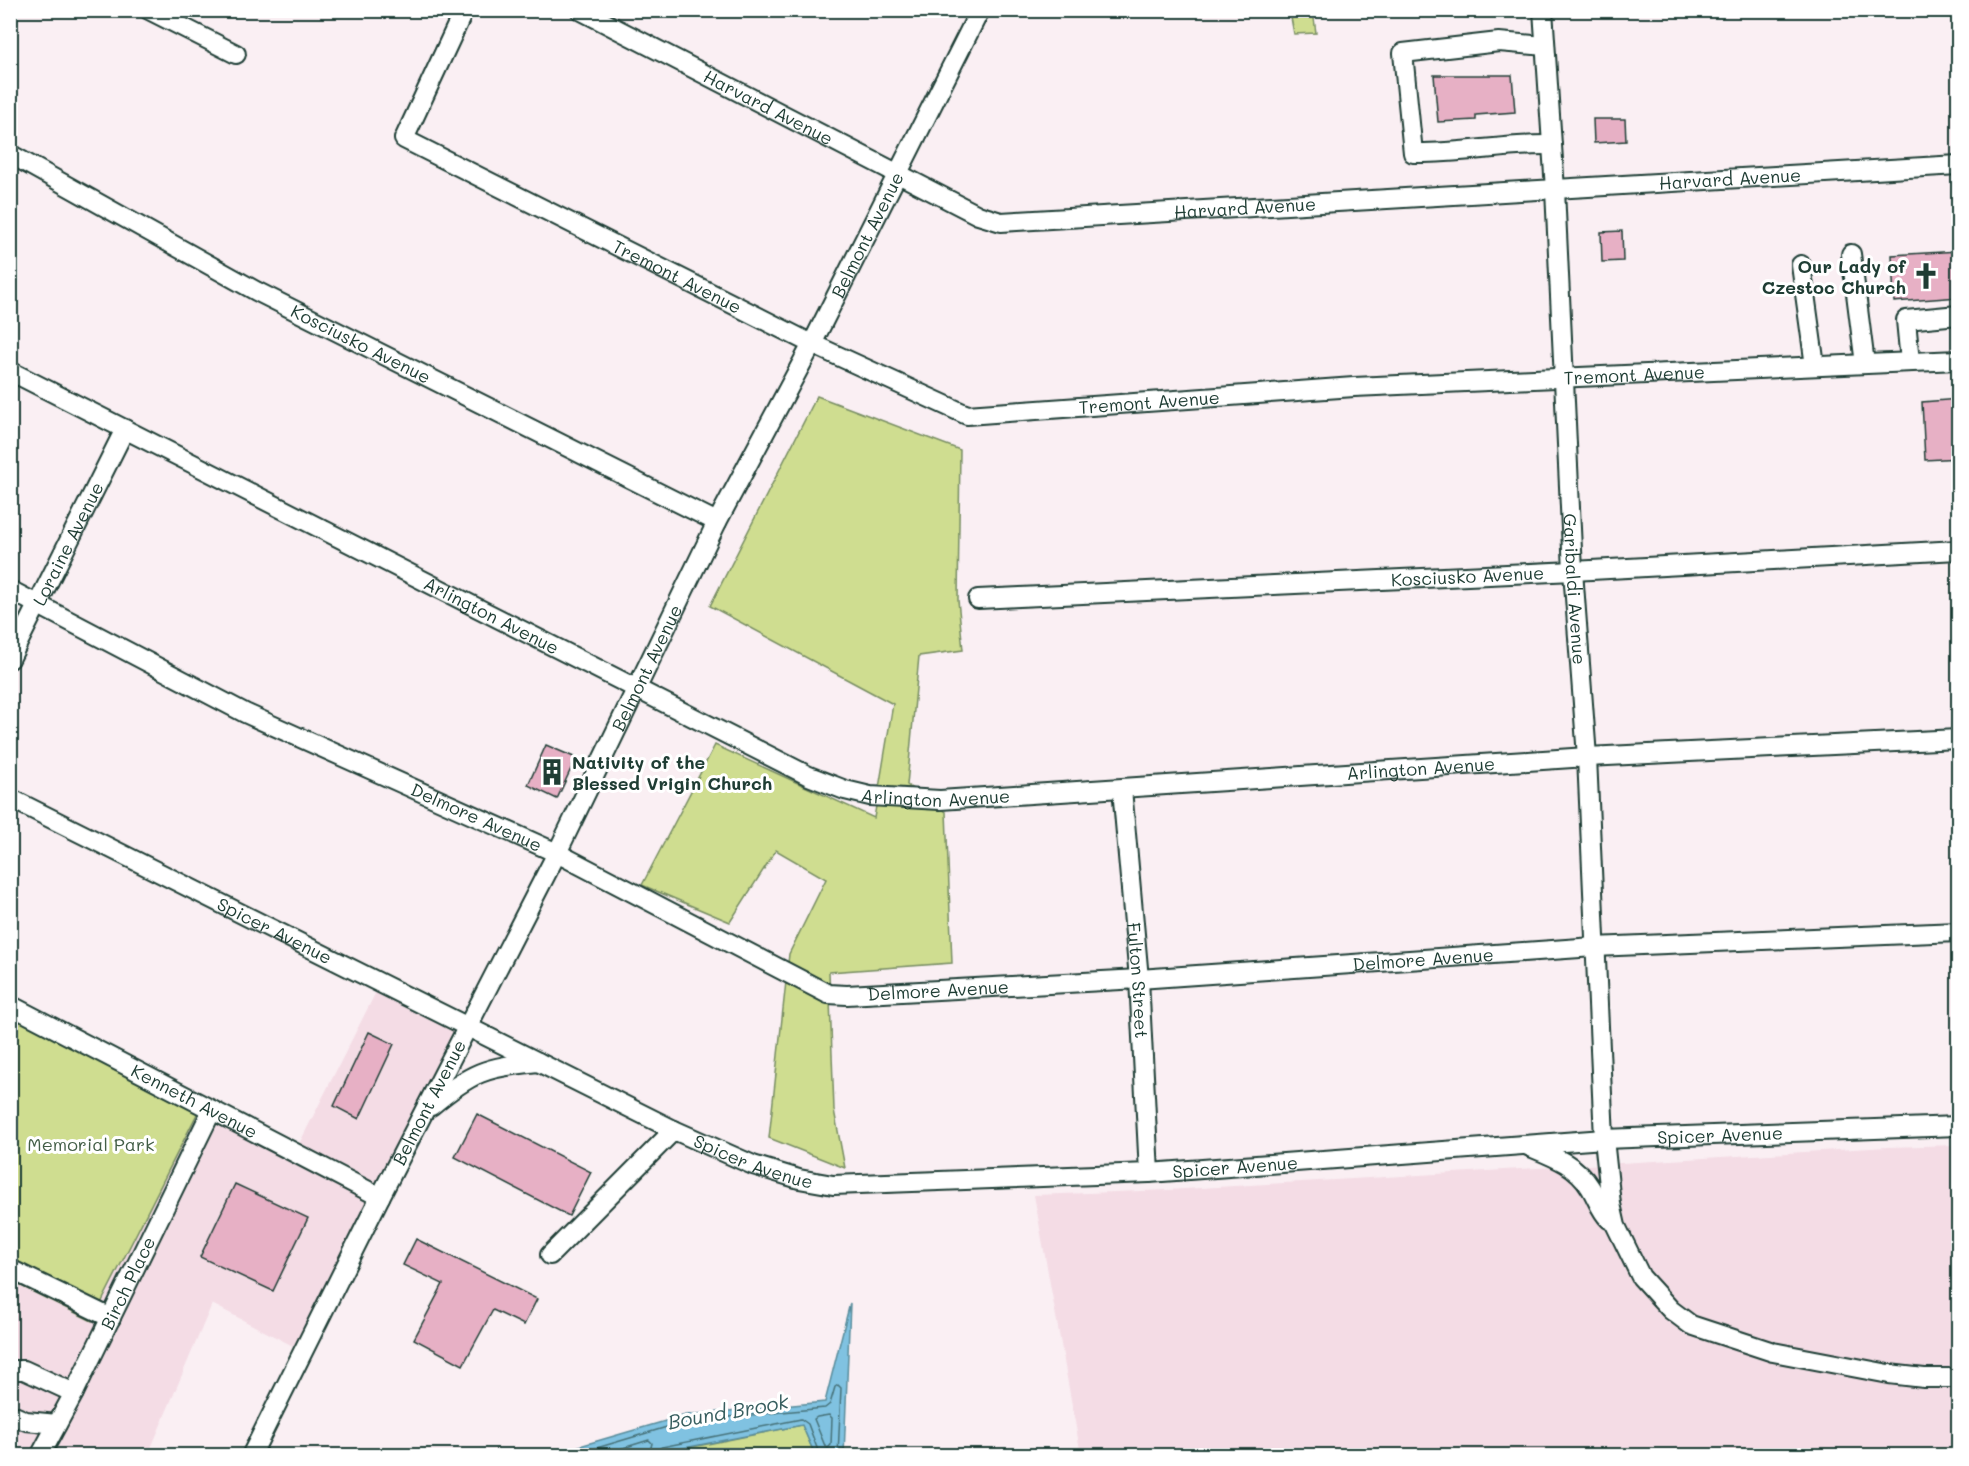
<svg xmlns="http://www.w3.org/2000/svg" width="1969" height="1466" viewBox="0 0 1969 1466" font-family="Mali,sans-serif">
  <rect width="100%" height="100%" fill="#faeff3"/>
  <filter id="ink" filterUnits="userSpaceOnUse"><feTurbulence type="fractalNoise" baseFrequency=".0167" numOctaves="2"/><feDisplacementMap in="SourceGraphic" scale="12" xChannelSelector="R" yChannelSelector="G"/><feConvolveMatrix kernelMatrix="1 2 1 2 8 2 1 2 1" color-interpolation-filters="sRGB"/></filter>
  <g filter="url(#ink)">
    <path fill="#f4dce5" d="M380,984L459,1025L295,1347L212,1304L148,1455H11L10,1281L92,1321L200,1108L295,1152Z
      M1958,1145V1455H1081L1034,1195L1168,1190L1887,1147Z"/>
    <path fill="#cfdd90" stroke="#778d62" stroke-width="1.5" d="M1283,11H1313L1316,33L1294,34L1290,12Z
      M817,396L960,450L958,600L963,650L919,656L907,785L946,812L952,963L829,972L834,1110L845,1168L769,1138L789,954L826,879L776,850L730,922L642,885L715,745L874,818L893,704L710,606Z
      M11,1014L200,1108L92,1321L11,1281Z
      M802,1425L815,1455L648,1456Z"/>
    <path fill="#80c2e1" stroke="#598d9c" stroke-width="1.5" d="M850,1303L844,1455H815L802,1425L648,1455H549L686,1415L825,1402Z"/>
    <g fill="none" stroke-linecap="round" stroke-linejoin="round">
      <path stroke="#467279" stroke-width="1.5" d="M829,1415L832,1418L831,1445L828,1448L825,1446L814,1419L817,1417Z
        M570,1456L687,1421L825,1408L830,1404L835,1387L838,1385L841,1388L838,1456
        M597,1456L649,1440L652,1443L649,1456
        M656,1456L657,1450L662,1447L801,1419L808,1424L820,1456"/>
    </g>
    <path fill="#e7b0c5" stroke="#1f3d34" stroke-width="1.5" d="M1434,75H1512L1515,112L1476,115V120L1438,122Z
      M1593,119H1625L1626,141L1594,143Z
      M1622,231L1623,261L1602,262L1601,232Z
      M1959,251V297L1894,302L1892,255Z
      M1959,399V458L1925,460L1922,402Z
      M546,745L576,758L557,799L528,785Z
      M369,1032L394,1044L359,1119L334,1106Z
      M477,1114L591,1172L569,1216L455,1157Z
      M235,1184L308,1218L273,1291L200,1257Z
      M416,1239L537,1299L524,1325L493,1310L463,1365L414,1339L443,1284L403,1265Z"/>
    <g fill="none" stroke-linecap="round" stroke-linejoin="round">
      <defs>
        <g id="minor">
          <path d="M149,10L236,54"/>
          <path id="s1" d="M464,10L404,139L812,344L967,415L1354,387L1958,360"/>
          <path id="s2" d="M580,10L978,215L1001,222L1958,165"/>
          <path id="s3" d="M1543,10L1555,190L1573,571L1587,757L1604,1139L1611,1204L1616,1226L1641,1277L1671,1310L1691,1325L1773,1352L1889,1374L1924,1378H1958"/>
          <path d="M1545,46L1499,42L1403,53L1413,153C1460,154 1505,144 1552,145"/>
          <path id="s4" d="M10,154L256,291L717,522"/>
          <path d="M1851,254L1865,364"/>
          <path d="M1801,265L1815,366"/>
          <path d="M1910,362L1906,320L1958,315"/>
          <path id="s5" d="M10,371L809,776L845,790L870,796L940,800L1587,757L1958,739"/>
          <path id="s6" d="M10,590L245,713L557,853L828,994L847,995L1139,979L1594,947L1958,932"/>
          <path id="s7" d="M978,599L1573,571L1958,550"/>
          <path id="s8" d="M10,659L125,429"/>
          <path id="s9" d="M1122,789L1139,979L1149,1173"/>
          <path id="s10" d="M10,798L674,1130L753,1165L799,1179L833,1185L1149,1173L1604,1139L1958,1126"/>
          <path id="s11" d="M10,1005L380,1197"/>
          <path d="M431,1106C472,1072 485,1067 538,1062"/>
          <path d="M1528,1146C1552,1156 1576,1164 1590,1187C1597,1198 1600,1210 1609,1219"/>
          <path d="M550,1255L674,1130"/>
          <path d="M10,1269L111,1318"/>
          <path d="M10,1373L15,1370H24L74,1393"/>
          <path d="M10,1414L26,1421L57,1424"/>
          <path id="s12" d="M40,1456L74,1393L212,1110"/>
          <path id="s13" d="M251,1456L380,1197L557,853L717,522L812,344L980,10"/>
        </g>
      </defs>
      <use href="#minor" stroke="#1f3d34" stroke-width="22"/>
      <use href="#minor" stroke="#fff" stroke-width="18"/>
    </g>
  </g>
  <defs>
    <symbol id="church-bare" viewBox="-9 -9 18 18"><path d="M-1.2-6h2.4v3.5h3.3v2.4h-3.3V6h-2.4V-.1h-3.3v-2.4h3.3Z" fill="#1f3d34" stroke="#fff" stroke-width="2.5" paint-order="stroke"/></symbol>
    <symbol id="building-bare" viewBox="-9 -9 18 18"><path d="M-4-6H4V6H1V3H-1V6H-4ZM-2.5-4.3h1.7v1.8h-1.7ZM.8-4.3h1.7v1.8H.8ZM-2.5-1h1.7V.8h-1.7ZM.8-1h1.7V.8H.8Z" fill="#1f3d34" stroke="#fff" stroke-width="2.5" paint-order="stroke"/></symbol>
  </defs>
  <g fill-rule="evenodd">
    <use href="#church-bare" x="1907" y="257" width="38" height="38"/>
    <use href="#building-bare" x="533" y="753" width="38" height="38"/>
  </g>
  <g text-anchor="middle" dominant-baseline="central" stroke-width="6" stroke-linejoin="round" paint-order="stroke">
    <g font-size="18" fill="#1f3d34" stroke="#fff">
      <text stroke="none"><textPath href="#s2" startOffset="212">Harvard Avenue</textPath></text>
      <text stroke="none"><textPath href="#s2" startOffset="1202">Harvard Avenue</textPath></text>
      <text stroke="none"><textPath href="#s2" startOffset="716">Harvard Avenue</textPath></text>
      <text stroke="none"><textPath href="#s13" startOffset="1368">Belmont Avenue</textPath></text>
      <text stroke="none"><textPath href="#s1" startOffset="448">Tremont Avenue</textPath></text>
      <text stroke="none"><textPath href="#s4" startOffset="399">Kosciusko Avenue</textPath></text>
      <text stroke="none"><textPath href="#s1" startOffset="1438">Tremont Avenue</textPath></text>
      <text stroke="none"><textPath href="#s1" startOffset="952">Tremont Avenue</textPath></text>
      <text stroke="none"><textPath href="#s8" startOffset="129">Loraine Avenue</textPath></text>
      <text stroke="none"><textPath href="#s7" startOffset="490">Kosciusko Avenue</textPath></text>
      <text stroke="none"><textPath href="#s3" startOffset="580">Garibaldi Avenue</textPath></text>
      <text stroke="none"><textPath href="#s5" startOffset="540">Arlington Avenue</textPath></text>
      <text stroke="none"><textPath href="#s13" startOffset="882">Belmont Avenue</textPath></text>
      <text stroke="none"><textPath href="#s5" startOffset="1512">Arlington Avenue</textPath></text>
      <text stroke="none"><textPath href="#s5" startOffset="1026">Arlington Avenue</textPath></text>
      <text stroke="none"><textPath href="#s6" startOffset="519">Delmore Avenue</textPath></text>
      <text stroke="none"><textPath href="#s10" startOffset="296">Spicer Avenue</textPath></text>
      <text stroke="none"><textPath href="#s6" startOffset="1509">Delmore Avenue</textPath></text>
      <text stroke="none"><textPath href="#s9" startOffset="192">Fulton Street</textPath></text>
      <text stroke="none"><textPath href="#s6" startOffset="1023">Delmore Avenue</textPath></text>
      <text stroke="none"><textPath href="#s11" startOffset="208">Kenneth Avenue</textPath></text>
      <text stroke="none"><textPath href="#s13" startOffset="396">Belmont Avenue</textPath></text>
      <text stroke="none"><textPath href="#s10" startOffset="1800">Spicer Avenue</textPath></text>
      <text stroke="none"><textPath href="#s10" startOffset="828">Spicer Avenue</textPath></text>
      <text stroke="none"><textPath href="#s10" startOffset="1314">Spicer Avenue</textPath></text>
      <text stroke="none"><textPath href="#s12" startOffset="194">Birch Place</textPath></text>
    </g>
    <g font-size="18" font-weight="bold" fill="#1f3d34" stroke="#fff" text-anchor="end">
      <text x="1906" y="266">Our Lady of<tspan x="1906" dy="21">Czestoc Church</tspan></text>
      <text x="572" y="762" text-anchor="start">Nativity of the<tspan x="572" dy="21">Blessed Vrigin Church</tspan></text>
    </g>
    <g font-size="18" fill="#425d46" stroke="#fff">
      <text x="91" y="1144">Memorial Park</text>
    </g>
    <g font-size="20" font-style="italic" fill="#375e5f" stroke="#fff">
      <text transform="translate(728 1411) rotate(-10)">Bound Brook</text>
    </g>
  </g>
  <rect width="1969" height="1466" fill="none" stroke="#fff" stroke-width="36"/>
  <rect x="18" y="18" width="1933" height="1430" fill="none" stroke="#1f3d34" stroke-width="2" filter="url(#ink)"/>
</svg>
